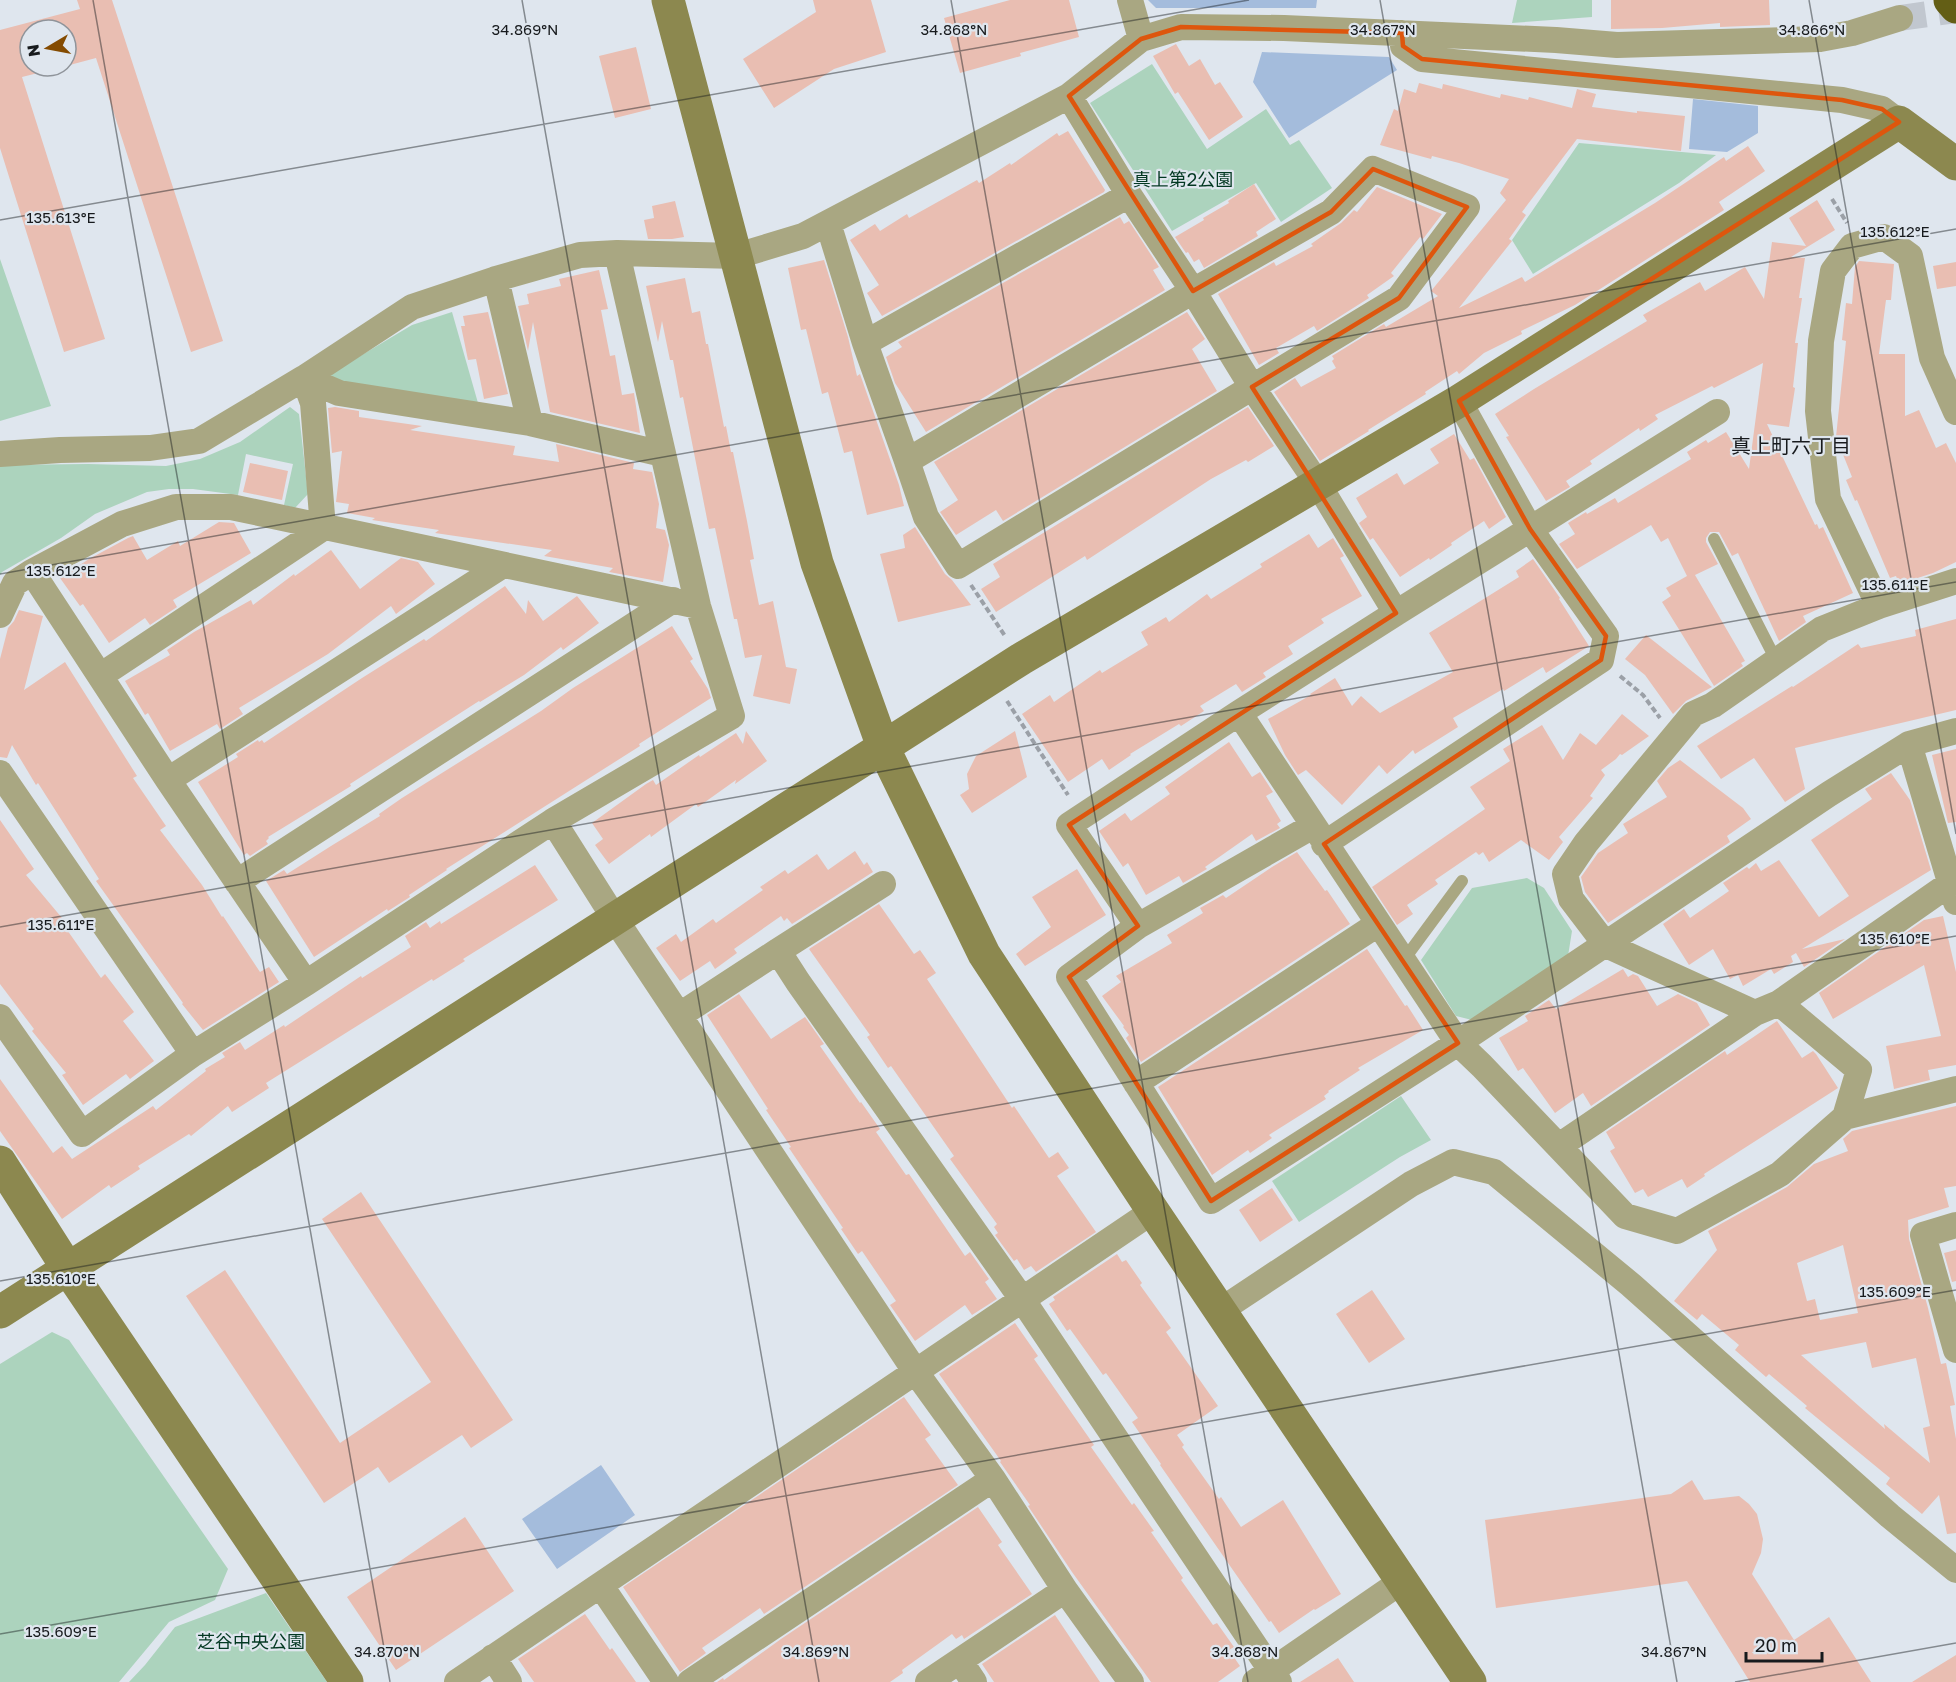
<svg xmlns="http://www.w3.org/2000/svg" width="1956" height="1682" viewBox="0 0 1956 1682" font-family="'Golos Text','Noto Sans JP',sans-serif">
  <rect width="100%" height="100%" fill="#dfe6ee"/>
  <path fill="#acd3bd" d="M1517,0H1592V17L1512,23Z
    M1152,64L1207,149L1266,109L1290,145L1299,140L1332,188L1281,222L1256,183L1172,231L1090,103Z
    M1579,143L1716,155L1679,183L1533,274L1512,240Z
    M0,259L51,406L0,421Z
    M452,312L480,410L334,380L330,374L412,325Z
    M290,407L299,414L308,494L295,508L284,505L293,464L246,454L238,495L193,489H169L147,492L95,514L61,538L2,572L0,575V465L88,464L166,466L200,459L240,442Z
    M1527,878L1544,888L1572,931L1568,956L1472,1020L1456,1016L1421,960L1472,888Z
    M1401,1096L1431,1140L1400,1157L1299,1222L1272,1181Z
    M52,1332L69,1340L228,1569L215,1600L169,1622L119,1682H0V1364Z
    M266,1593L327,1682H129L145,1665L175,1627Z"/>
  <path fill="#a4bcdc" d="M1148,0H1317L1316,8H1156Z
    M1262,52L1389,57L1397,70L1289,138L1253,82Z
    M1693,99L1758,106V133L1727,152L1689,149Z
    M601,1465L635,1515L557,1569L522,1519Z"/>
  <path fill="#e9beb2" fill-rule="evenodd" d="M77,0H112L223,341L191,352L96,58L66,66V30H30V66H66L22,77L105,339L64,352L0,148V30L80,9Z
    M813,0H871L886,52L834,69L774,108L743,59L816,12Z
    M1010,0H1069L1079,37L1020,53L1021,56L960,73L944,18Z
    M1611,0H1769L1770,25L1720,27V23L1662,28L1611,29Z
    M1176,44L1189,66L1200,59L1215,85L1220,82L1243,117L1209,140L1178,92L1175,94L1153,56Z
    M636,47L651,109L615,118L599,56Z
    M1419,83L1442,89L1443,84L1500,98L1501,94L1528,100L1529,97L1572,108L1577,89L1596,94L1592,107L1637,113V111L1685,116L1681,151L1577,139L1522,212L1526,215L1509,239L1512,241L1459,308L1522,277L1525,282L1655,203L1724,157L1726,161L1748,146L1765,171L1719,202L1724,210L1575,305L1521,331L1522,334L1484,353L1459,374L1457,371L1425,392L1426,394L1368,430L1369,431L1320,461L1274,392L1295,378L1301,387L1336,368L1332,361L1334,359L1332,356L1384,324L1386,327L1438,296L1431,291L1506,200L1500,193L1509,179L1459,163L1432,156L1431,159L1380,145L1394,109L1398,111L1404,89L1416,93Z
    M1068,131L1105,190L1104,192L882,316L867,293L879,285L850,240L875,224L880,231L907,214L909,218L977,180L979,183L1010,163L1011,165L1057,133L1059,136Z
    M1254,184L1276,219L1256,232L1258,236L1204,268L1199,259L1194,262L1188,252L1186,253L1175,237L1204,220L1203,218L1229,203L1228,201Z
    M1377,187L1442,214L1423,239L1420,237L1391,273L1394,276L1367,295L1369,298L1317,331L1314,326L1276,348L1279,353L1259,365L1218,294L1274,262L1276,266L1313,246L1311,244L1341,223L1354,210L1357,212Z
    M1817,200L1835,230L1791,257L1805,258L1799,298H1802L1795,343H1798L1793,387L1795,388L1789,427L1767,424L1815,525L1817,524L1819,529L1823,527L1853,593L1803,616L1806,622L1779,641L1738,553L1732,556L1719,532H1710L1706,538V542L1718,564L1695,575L1745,661L1741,663L1743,666L1714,686L1662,602L1671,596L1666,588L1687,576L1668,538L1661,542L1651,525L1577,569L1559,544L1575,534L1568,523L1586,512L1587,514L1615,498L1618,503L1691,459L1687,452L1706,440L1708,443L1726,432L1749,469L1763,363L1714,388L1712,386L1655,415L1658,419L1640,431L1639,428L1590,461L1592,464L1566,481L1570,487L1546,501L1506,437L1509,436L1495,414L1534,389L1647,321L1643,315L1700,282L1705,291L1745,267L1764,299L1772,242L1806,246L1789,218Z
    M675,201L684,237L672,239H648L644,220L654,218L652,206Z
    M1120,217L1124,224L1129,221L1159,267L1153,270L1165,290L926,432L895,383L886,357L902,347L898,342Z
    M824,260L848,337L857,376L860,374L899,485L904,506L867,515L852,451L844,453L828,392L822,394L806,329L801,330L788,268Z
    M1859,261L1894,264L1891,300H1886L1879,354H1905V416L1919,410L1936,448L1946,443L1956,463V562L1933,573L1899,584L1896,576L1890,578L1857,500L1855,501L1846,480L1852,477L1836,437L1846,341L1842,340L1846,303L1852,304L1855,267Z
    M1956,262V286L1937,289L1933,266Z
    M599,270L608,309L601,310L610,356L615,355L622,395L634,393L640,433L550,412L533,322L528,351L518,306L529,304L527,294L561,286L559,279Z
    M685,278L692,313L700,311L706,344H708L724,427L726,426L731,452H733L747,521L754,559L750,560L759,605L773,601L786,667L797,669L790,704L753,696L762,655L745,658L737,619H734L715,528L709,529L683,397L680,398L673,360H670L662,321L658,342L646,286Z
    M488,312L508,394L484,399L476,359L468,360L461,326H465L463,316Z
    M1187,312L1205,339L1192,349L1217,391L1003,521L996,510L956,535L940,512L958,500L934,462Z
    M335,407L359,411V417L422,426L410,430L515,446L513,455L559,462L556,444L634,463L633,469L652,472L659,504L656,528L665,530L669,545L663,582L609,572L613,568L544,556L552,550L435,533L439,530L372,520L375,518L347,513L349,504L336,502L342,451L332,453L328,408Z
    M1248,407L1274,446L1248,462L1246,460L1211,479L1087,560L1085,556L996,612L981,589L1000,577L993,564Z
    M1454,434L1470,460L1474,458L1506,517L1489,529L1484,521L1451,543L1452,545L1430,560L1429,558L1400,577L1373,538L1370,540L1359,523L1367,517L1356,498L1397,473L1404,485L1439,463L1430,449Z
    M250,463L288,471L282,500L243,492Z
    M219,522L234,523L251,553L173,600L177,607L150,625L145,618L109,643L83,604L80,606L60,578L89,559L128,538L133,536L147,560L178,541L180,546Z
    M915,527L945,574L952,580L971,605L898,622L880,554L905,548L903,535Z
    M1309,534L1318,548L1333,538L1344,556L1340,558L1362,596L1321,619L1324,623L1288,646L1293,654L1263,673L1266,677L1242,692L1236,684L1200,706L1204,711L1181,726L1179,724L1130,754L1131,755L1109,770L1102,759L1068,782L1022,714L1050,695L1054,702L1100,670L1102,673L1148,645L1141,632L1166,617L1169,622L1207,594L1211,599L1262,567L1260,564Z
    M331,550L360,589L401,558L418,562L435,584L396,614L391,606L328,654L239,708L243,714L220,729L217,724L170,751L148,713L145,715L125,681L170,655L167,650L194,632L251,600L253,605L294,574L295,576Z
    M1533,559L1560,598L1559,599L1589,646L1546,673L1543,667L1504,691L1503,689L1453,718L1458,727L1415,754L1413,750L1387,774L1379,765L1342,805L1306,770L1298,775L1285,755L1268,719L1311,695L1310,694L1335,678L1352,706L1361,696L1380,713L1453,672L1429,633L1519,577L1516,571Z
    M505,586L526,614L528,600L543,621L577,596L599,623L563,650L561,647L524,675L480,702L479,701L350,784L351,786L268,837L269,838L266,841L268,844L250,856L247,853L244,855L198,782L238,757L236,754L258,740L259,742L262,740L264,743L362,678L424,639L426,641Z
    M19,610L43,616L24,690L65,662L137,776L133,778L166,826L160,830L202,885L222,917L223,916L260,972L269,967L279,982L203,1030L182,1004L183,1003L96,881L99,879L38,783L36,785L12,745L7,758L0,757V659L8,628L14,621Z
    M1956,619V710L1795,748L1805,789L1785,802L1754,758L1721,779L1697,746L1792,686L1793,687L1858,644L1861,648L1916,636L1915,630Z
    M672,626L693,659L690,661L708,689L711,698L639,744L640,746L446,869L447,870L409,895L410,897L388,911L387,909L314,957L266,881L284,870L287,874L331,846L380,816L379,814L402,798L541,711L573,688Z
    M1646,635L1712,687L1686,701L1673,714L1645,675L1625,659Z
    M1622,714L1649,736L1622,755L1620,754L1616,759L1601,770L1605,775L1590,796L1593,798L1559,837L1563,842L1549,860L1521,840L1489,862L1483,852L1479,855L1476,852L1435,880L1438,884L1407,905L1413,914L1397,925L1372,887L1485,809L1470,787L1510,761L1503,749L1542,725L1563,760L1580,733L1596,745Z
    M746,731L767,761L735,784L736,780L698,807L696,804L651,837L650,834L609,864L595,845L603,839L592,823L646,784L653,780L656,785L699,755L700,757L736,733L743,744Z
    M1015,731L1027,777L972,813L960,795L969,789L967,774L976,756Z
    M1229,742L1252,777L1260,772L1273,792L1266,796L1281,821L1277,824L1280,828L1256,841L1252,834L1205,867L1207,869L1183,883L1179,876L1146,895L1128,863L1123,867L1099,831L1125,813L1131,821L1170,794L1165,787Z
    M1956,749V822L1948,823L1932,755Z
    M1680,760L1743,808L1751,819L1727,836L1730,842L1608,923L1585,892L1581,877L1598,853L1628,833L1623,824L1667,797L1657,781L1668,768Z
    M1891,773L1910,800L1931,870L1802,949L1845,939L1804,967L1796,953L1791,956L1793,962L1774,974L1771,969L1743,986L1738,975L1730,979L1713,949L1689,965L1663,924L1684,909L1690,918L1729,891L1723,883L1747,867L1749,869L1756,863L1761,871L1779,860L1819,917L1849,896L1811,840L1872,799L1865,789Z
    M0,820L34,869L26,875L62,918L60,920L101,978L105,974L134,1012L123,1021L154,1061L130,1079L126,1074L83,1105L62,1075L66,1073L32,1031L34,1029L0,984Z
    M855,851L864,865L867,862L873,872L792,924L787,918L784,921L781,916L734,949L737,953L715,969L710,961L680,981L656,948L676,934L681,942L713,919L716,923L763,890L760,887L785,870L788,874L817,854L828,870Z
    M1297,852L1325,891L1327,890L1350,924L1141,1062L1126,1038L1129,1035L1123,1027L1124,1026L1102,996L1121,982L1116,976L1172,943L1167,935L1203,913L1200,908L1223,895L1226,898L1272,867Z
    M535,865L558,900L463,959L465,961L433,981L432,979L266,1083L269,1088L232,1112L228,1106L191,1136L189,1134L138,1166L140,1169L111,1188L109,1185L62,1219L0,1131V1079L53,1153L62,1146L72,1159L153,1106L156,1110L206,1071L205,1069L225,1057L222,1053L240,1042L245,1050L284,1025L285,1027L361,976L362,978L411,947L405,936L426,922L430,928L440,921L441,924Z
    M1077,869L1106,915L1025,966L1016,954L1051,927L1032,897Z
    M879,904L914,954L920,950L936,973L927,979L1012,1108L1014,1106L1049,1158L1058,1152L1069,1168L1057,1176L1096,1232L1036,1272L1031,1266L1024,1270L1017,1259L1014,1261L995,1235L998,1233L994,1227L997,1224L950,1159L954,1156L891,1066L888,1068L867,1037L870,1035L809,949Z
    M1943,916L1956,972V1065L1928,1070L1930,1080L1894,1089L1886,1046L1941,1036L1924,965L1833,1019L1819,993L1924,920Z
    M1367,949L1405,1006L1407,1005L1423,1030L1358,1068L1360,1070L1328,1091L1329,1092L1324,1096L1326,1099L1269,1135L1272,1138L1250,1153L1248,1150L1212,1175L1158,1087Z
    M1623,969L1628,977L1633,974L1638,976L1657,1006L1678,994L1697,1003L1710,1025L1591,1106L1583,1093L1555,1113L1523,1068L1518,1071L1499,1038L1528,1021L1525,1016L1549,1000L1556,1009Z
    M739,994L771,1039L805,1017L824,1044L820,1046L860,1103L861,1102L880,1129L876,1132L906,1175L909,1174L965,1256L970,1252L989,1279L985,1282L997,1299L972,1315L965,1305L915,1341L890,1305L896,1301L862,1251L858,1254L841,1229L843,1228L789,1148L791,1147L766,1110L768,1109L707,1015Z
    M1777,1021L1802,1058L1813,1051L1816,1054L1838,1088L1704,1174L1705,1176L1687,1188L1682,1179L1648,1197L1643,1189L1635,1193L1610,1151L1615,1148L1606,1132L1725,1051L1727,1055Z
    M1956,1106V1186L1944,1188L1949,1207L1908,1220L1909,1239L1928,1308L1941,1364L1946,1363L1955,1405L1950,1406L1956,1439V1533L1947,1534L1939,1495L1922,1514L1886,1484L1890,1478L1805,1408L1807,1406L1769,1374L1766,1377L1735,1350L1739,1345L1702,1314L1697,1320L1674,1301L1717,1250L1708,1231L1787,1187L1814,1164L1848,1151L1843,1139L1852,1131ZM1843,1245L1858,1313L1820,1320L1815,1299L1807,1301L1797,1263ZM1866,1342L1872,1368L1916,1358L1930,1426L1923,1428L1930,1463L1884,1424L1885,1429L1801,1355Z
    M1272,1188L1293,1220L1260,1242L1239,1210Z
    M361,1192L513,1420L471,1448L462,1435L389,1483L378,1467L324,1503L186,1296L225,1270L340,1443L431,1382L322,1219Z
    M1956,1250V1281L1952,1282L1944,1253Z
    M1117,1254L1122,1262L1126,1260L1142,1283L1140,1285L1171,1328L1166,1332L1218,1406L1177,1435L1184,1445L1182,1447L1219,1499L1221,1497L1241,1527L1283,1500L1341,1594L1315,1610L1314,1609L1279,1633L1271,1621L1269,1622L1160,1465L1161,1464L1132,1422L1138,1418L1106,1373L1103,1375L1070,1329L1067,1331L1049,1304L1055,1300L1053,1297Z
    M1372,1290L1405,1339L1369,1363L1336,1314Z
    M1015,1323L1038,1356L1034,1359L1094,1445L1091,1447L1132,1505L1134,1503L1154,1531L1151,1532L1183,1578L1181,1580L1213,1625L1217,1623L1234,1647L1229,1650L1240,1666L1218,1682H1151L1072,1572L1028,1506L1030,1505L1000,1462L1001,1461L939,1374Z
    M904,1397L931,1435L925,1439L958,1485L764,1614L760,1608L702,1648L706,1653L680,1672L623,1587Z
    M1692,1480L1704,1500L1739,1496L1749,1504L1757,1514L1763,1539L1761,1553L1752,1574L1794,1640L1829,1617L1871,1682H1750L1687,1581L1496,1608L1485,1520L1671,1494Z
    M978,1507L1002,1542L998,1545L1032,1594L964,1639L962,1635L956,1639L952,1634L902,1670L903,1673L890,1682H717L723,1678L724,1680L781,1639Z
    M465,1517L514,1591L396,1670L347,1597Z
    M585,1614L610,1650L612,1648L636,1682H534L518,1659Z
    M1055,1615L1100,1682H994L982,1664Z
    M1956,1655V1682H1912Z
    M1338,1658L1354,1682H1300Z"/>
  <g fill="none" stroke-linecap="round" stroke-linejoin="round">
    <path stroke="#c1c7cf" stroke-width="26" stroke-dasharray="26 13" stroke-linecap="butt" d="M1900,18L1956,10"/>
    <path stroke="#9ba0a7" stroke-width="4" stroke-dasharray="6 3" stroke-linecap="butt" d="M1832,199L1847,223
      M971,585L1005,636
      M1620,676L1643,695L1660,718
      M1007,701L1068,795"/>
    <path stroke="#a9a782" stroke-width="12" d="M1714,539L1777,662
      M1403,961L1462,881"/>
    <path stroke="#a9a782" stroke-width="26" d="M1130,0L1141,39
      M1402,33L1403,46L1422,59L1842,100L1882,109L1899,122
      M1069,96L1129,195L1193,291L1252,387L1318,484L1396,613L1239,713L1069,825L1138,926L1069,977L1211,1201L1458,1043L1829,794L1909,744L1956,731
      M1373,169L1467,207L1399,298L958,566L926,517L907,461L1193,291L1331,212Z
      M828,223L865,343
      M496,279L530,423L663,454
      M304,378L339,393L530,423
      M304,378L313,403L323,528
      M0,454L60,450L150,448L199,441L304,378L412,307L496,279L580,255L617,253L737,256L803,236L1069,96L1141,39L1181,27L1284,28L1556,40L1617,45L1820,39L1852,33L1900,18
      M907,461L865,343L1129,195
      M32,572L168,780L306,983
      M1879,606L1828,499L1818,411L1821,341L1833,271L1852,246L1884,237L1910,256L1932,358L1956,412
      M1396,613L1717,412
      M0,615L15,583L32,572L122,524L176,507H231L698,606
      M100,676L323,528
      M1239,713L1458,1043L1482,1066L1625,1216L1677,1231L1780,1174L1845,1117L1956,1089
      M1909,744L1956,902
      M0,773L193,1054
      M168,780L503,565
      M553,821L615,919L915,1371L993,1479L1065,1590L1131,1682
      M1324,844L1601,660L1606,636L1530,529L1459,401
      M237,882L673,600
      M1138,926L1313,826
      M778,951L883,884
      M1779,1003L1951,883
      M680,1015L778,951L798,982L1022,1299L1279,1682
      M0,1017L82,1134L193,1054L306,983L553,821L732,716L698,606L617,253
      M1136,1083L1378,924
      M1845,1117L1859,1070L1779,1003L1755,1013L1606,945L1571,899L1565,874L1586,843L1693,714L1713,705L1822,629L1879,606L1956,581
      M1559,1146L1755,1013
      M1956,1225L1923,1235L1956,1350
      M1221,1310L1411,1184L1453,1162L1494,1172L1631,1285L1890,1516L1956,1570
      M601,1586L666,1682
      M493,1657L509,1682
      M960,1661L974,1682
      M457,1682L1153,1211
      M690,1682L993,1479
      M928,1682L1065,1590
      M1255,1682L1402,1581"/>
    <path stroke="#8c884f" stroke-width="33" d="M668,0L817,563L883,747L984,954L1153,1211L1470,1682
      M0,1162L68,1269L347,1682
      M0,1312L1021,659L1459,401L1899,122L1956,164"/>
    <path stroke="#635e15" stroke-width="33" d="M1950,0L1956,7"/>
  </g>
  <path fill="none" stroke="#de560d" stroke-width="4.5" stroke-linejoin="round" d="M1181,27L1402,33L1403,46L1422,59L1842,100L1882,109L1899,122L1459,401L1530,529L1606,636L1601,660L1324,844L1458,1043L1211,1201L1069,977L1138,926L1069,825L1396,613L1252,387L1399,298L1467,207L1373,169L1331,212L1193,291L1069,96L1141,39Z"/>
  <path fill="none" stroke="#171a1d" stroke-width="1.5" stroke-opacity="0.45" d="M93,0L390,1682M522,0L819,1682M951,0L1248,1682M1380,0L1677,1682M1809,0L1956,834M0,220L1249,0M0,574L1956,229M0,927L1956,582M0,1281L1956,936M0,1634L1956,1290M1735,1682L1956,1643"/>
  <g text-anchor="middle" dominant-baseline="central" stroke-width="4.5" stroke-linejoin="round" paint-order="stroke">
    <g font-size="18" fill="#033822" stroke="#dfe6ee">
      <text x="1183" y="179">真上第2公園</text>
      <text x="251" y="1641">芝谷中央公園</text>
    </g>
    <g font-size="20" fill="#171a1d" stroke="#dfe6ee">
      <text x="1791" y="445">真上町六丁目</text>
    </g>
  </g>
  <g font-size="15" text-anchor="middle" fill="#171a1d" stroke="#dfe6ee" stroke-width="4.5" stroke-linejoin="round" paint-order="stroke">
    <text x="1812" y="35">34.866°N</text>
    <text x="525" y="35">34.869°N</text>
    <text x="954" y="35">34.868°N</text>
    <text x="1383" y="35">34.867°N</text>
    <text x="61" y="223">135.613°E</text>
    <text x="1895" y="237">135.612°E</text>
    <text x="61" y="576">135.612°E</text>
    <text x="1895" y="590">135.611°E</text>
    <text x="61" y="930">135.611°E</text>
    <text x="1895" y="944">135.610°E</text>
    <text x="61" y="1284">135.610°E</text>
    <text x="1895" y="1297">135.609°E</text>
    <text x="61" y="1637">135.609°E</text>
    <text x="387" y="1657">34.870°N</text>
    <text x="816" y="1657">34.869°N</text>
    <text x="1245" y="1657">34.868°N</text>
    <text x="1674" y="1657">34.867°N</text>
  </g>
  <g transform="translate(48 48) rotate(260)"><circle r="28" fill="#dfe6ee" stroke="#8f949a" stroke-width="1.5"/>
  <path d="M0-4.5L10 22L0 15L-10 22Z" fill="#844b00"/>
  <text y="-9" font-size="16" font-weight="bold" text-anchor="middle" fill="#171a1d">N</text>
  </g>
  <path d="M1746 1652v9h76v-9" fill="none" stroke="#171a1d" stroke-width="3"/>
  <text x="1755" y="1652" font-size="18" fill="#171a1d" stroke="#dfe6ee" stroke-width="4.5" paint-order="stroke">20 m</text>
</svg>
